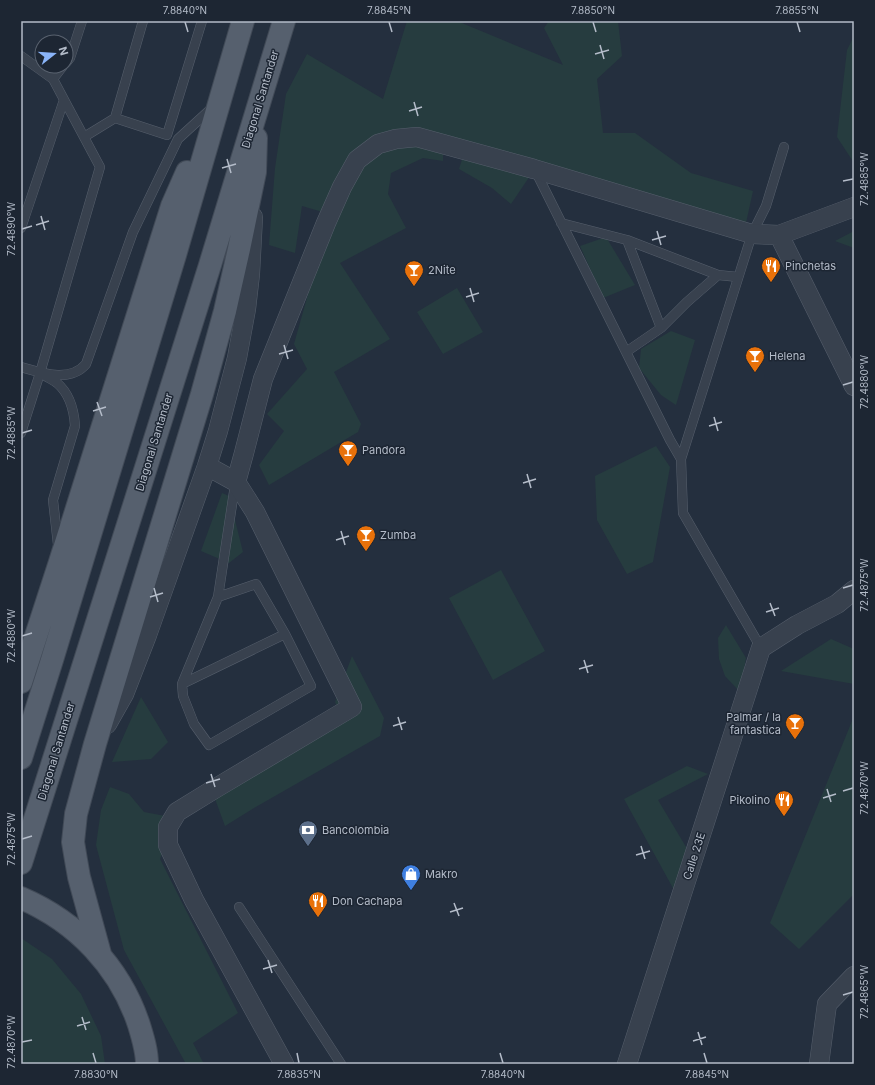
<svg xmlns="http://www.w3.org/2000/svg" width="875" height="1085" viewBox="0 0 875 1085" font-family="Inter,sans-serif">
  <rect width="100%" height="100%" fill="#242f3e"/>
  <path fill="#263c3f" d="M407,21H457L563,65L544,28L549,21H618L622,56L597,79L603,133H635L691,173L753,191L746,223L416,133L379,139L326,213L302,206L295,253L269,245L275,168L286,94L307,54L383,99Z
    M854,36V163L837,137L847,50Z
    M380,145L443,146V161L423,158L391,173L388,194L406,228L340,263L390,339L334,372L361,424L358,432L269,485L259,465L284,431L267,414L307,369L294,344L325,234L358,162Z
    M465,150L534,170L511,204L492,188L459,169Z
    M854,231V248L835,241Z
    M606,237L635,285L603,298L580,246Z
    M457,288L483,332L443,354L417,312Z
    M671,331L695,340L676,405L661,395L639,368L641,349Z
    M656,446L670,467L653,562L627,574L597,520L595,476Z
    M222,493L229,496L243,552L229,563L201,551Z
    M501,570L545,651L493,680L449,598Z
    M726,625L746,658L740,692L725,676L719,659L718,638Z
    M831,639L854,649V684L781,671Z
    M352,656L384,718L380,736L254,808L225,826L214,796L343,720L335,702Z
    M141,697L168,742L151,759L112,762Z
    M854,716V894L799,949L770,923Z
    M687,766L708,774L658,800L692,857L674,890L624,799Z
    M110,787L129,794L144,812L176,818L160,859L238,1013L193,1043L204,1064H186L124,950L96,845L101,810Z
    M21,938L52,959L81,994L101,1036L105,1064H21Z"/>
  <g fill="none" stroke-linecap="round" stroke-linejoin="round">
    <defs>
      <path id="service" d="M21,56L53,79L100,167L40,373L21,433
        M66,63L70,58L82,21
        M53,79L63,66
        M115,118L167,135L202,21
        M84,137L115,118L143,21
        M535,170L670,440L681,459
        M561,223L627,240L661,328L626,352
        M21,228L64,100
        M627,240L718,275
        M661,328L687,302L718,275L738,277
        M21,367C42,373 70,383 86,364L133,232L178,139L213,107
        M44,375C48,378 53,380 57,383C70,394 74,410 75,426L53,500L58,545
        M218,597L256,584L285,634L311,686L209,745L194,724L183,696L182,684L218,597L235,485
        M761,648L683,513L681,459L752,234L766,206L784,147
        M182,684L285,634
        M239,907L341,1064"/>
      <path id="minor" d="M779,235L854,386
        M207,466L236,482L255,512L352,707L216,788L177,812L168,827V845L194,900L284,1064
        M236,482L244,453L263,379L326,223L342,187L357,160L378,144L396,139L417,137L534,169L752,234L779,235L854,207
        M107,724L124,694L147,635L207,466L218,431L237,358L246,309L250,274L253,217
        M627,1064L761,648L797,625L837,604L854,590
        M819,1064L827,1004L854,976"/>
      <path id="primary" d="M21,682L60,562L172,206L187,172
        M21,758L52,660L175,255L243,21
        M21,863L210,265L284,21
        M21,898C77,922 120,967 139,1025C143,1038 147,1051 147,1064
        M100,954L79,877L76,860L73,842L76,814L95,744L202,394L225,311L239,249L255,172L256,138"/>
    </defs>
    <use href="#service" stroke="#565f6c" stroke-width="10"/>
    <use href="#minor" stroke="#565f6c" stroke-width="20"/>
    <use href="#primary" stroke="#414a57" stroke-width="24"/>
    <use href="#service" stroke="#38414e" stroke-width="9"/>
    <use href="#minor" stroke="#38414e" stroke-width="19"/>
    <use href="#primary" stroke="#56606e" stroke-width="22"/>
  </g>
  <path fill="none" stroke="#b4bcc9" stroke-width="1.5" d="M185,22L188,32M389,22L392,32M593,22L596,32M797,22L800,32M600,45L604,59M595,54L609,50M414,102L418,116M409,111L422,107M227,159L231,173M222,168L236,164M843,181L853,179M41,216L45,230M36,225L49,221M22,229L32,226M657,231L661,245M652,240L666,236M470,288L474,302M466,297L479,293M284,345L288,359M279,354L293,350M843,385L853,382M97,402L102,416M93,411L106,407M714,417L718,431M709,426L722,422M22,433L32,430M527,474L531,488M523,483L536,479M341,531L345,545M336,540L349,536M154,588L158,602M843,588L853,585M150,597L163,593M770,603L775,616M766,612L779,608M22,636L32,633M584,660L588,673M579,669L593,665M398,717L402,730M393,726L406,722M211,774L215,787M206,783L220,779M827,789L831,802M843,791L853,788M823,798L836,794M22,839L32,836M641,846L645,859M636,855L650,851M454,903L459,916M450,912L463,908M268,960L272,973M263,969L277,965M843,995L853,992M82,1017L86,1030M77,1026L90,1022M698,1032L702,1045M693,1041L706,1037M22,1042L32,1040M93,1053L96,1063M297,1053L299,1063M500,1053L503,1063M704,1053L707,1063"/>
  <defs>
    <symbol id="restaurant-pin" viewBox="-11 -11 22 30"><path d="M0 17L-7.5 6A9.5 9.5 0 1 1 7.5 6Z" fill="#e8710a" stroke="#1d2633"/><path d="M-5-6h1v4h1v-4h1v4h1v-4h1v5L-1.5 .5V6h-2V.5L-5-1ZM5-6V6H3V1.5H1.5Q1.5-4 5-6Z" fill="#fff"/></symbol>
    <symbol id="bar-pin" viewBox="-11 -11 22 30"><path d="M0 17L-7.5 6A9.5 9.5 0 1 1 7.5 6Z" fill="#e8710a" stroke="#1d2633"/><path d="M-6-5H6L.8 .8V4.5H3.5V6h-7V4.5H-.8V.8Z" fill="#fff"/></symbol>
    <symbol id="bank-pin" viewBox="-11 -11 22 30"><path d="M0 17L-7.5 6A9.5 9.5 0 1 1 7.5 6Z" fill="#5c6f8a" stroke="#1d2633"/><path d="M-6-4H6V4H-6ZM0-2.3a2.3 2.3 0 1 0 0 4.6a2.3 2.3 0 1 0 0-4.6Z" fill="#fff"/></symbol>
    <symbol id="shop-pin" viewBox="-11 -11 22 30"><path d="M0 17L-7.5 6A9.5 9.5 0 1 1 7.5 6Z" fill="#3f7fe0" stroke="#1d2633"/><path d="M-5-2.5h2.3a2.7 3.5 0 0 1 5.4 0H5L5.5 6h-11ZM-1.5-2.5h3a1.5 2.3 0 0 0-3 0Z" fill="#fff"/></symbol>
  </defs>
  <g fill-rule="evenodd">
    <use href="#restaurant-pin" x="760" y="255" width="22" height="30"/>
    <use href="#bar-pin" x="403" y="259" width="22" height="30"/>
    <use href="#bar-pin" x="744" y="345" width="22" height="30"/>
    <use href="#bar-pin" x="337" y="439" width="22" height="30"/>
    <use href="#bar-pin" x="355" y="524" width="22" height="30"/>
    <use href="#bar-pin" x="784" y="712" width="22" height="30"/>
    <use href="#restaurant-pin" x="773" y="789" width="22" height="30"/>
    <use href="#bank-pin" x="297" y="819" width="22" height="30"/>
    <use href="#shop-pin" x="400" y="863" width="22" height="30"/>
    <use href="#restaurant-pin" x="307" y="890" width="22" height="30"/>
  </g>
  <g text-anchor="middle" dominant-baseline="central" stroke-width="3" stroke-linejoin="round" paint-order="stroke">
    <g font-size="11" fill="#b4bcc9" stroke="#1d2633">
      <text transform="translate(260 99) rotate(-73)">Diagonal Santander</text>
      <text transform="translate(154 442) rotate(-73)">Diagonal Santander</text>
      <text transform="translate(56 751) rotate(-73)">Diagonal Santander</text>
      <text transform="translate(694 856) rotate(-72)">Calle 23E</text>
    </g>
    <g font-size="11" fill="#b4bcc9" stroke="#1d2633" text-anchor="start">
      <text x="785" y="266">Pinchetas</text>
      <text x="428" y="270">2Nite</text>
      <text x="769" y="356">Helena</text>
      <text x="362" y="450">Pandora</text>
      <text x="380" y="535">Zumba</text>
      <text x="781" y="717" text-anchor="end">Palmar / la<tspan x="781" dy="13">fantastica</tspan></text>
      <text x="770" y="800" text-anchor="end">Pikolino</text>
      <text x="322" y="830">Bancolombia</text>
      <text x="425" y="874">Makro</text>
      <text x="332" y="901">Don Cachapa</text>
    </g>
  </g>
  <rect width="875" height="1085" fill="none" stroke="#1d2633" stroke-width="44"/>
  <g transform="translate(54 54) rotate(73)"><circle r="19" fill="#1d2633" stroke="#59626f"/>
  <path d="M0-3L7 15L0 10L-7 15Z" fill="#8ab4f8"/>
  <text y="-6" font-size="11" font-weight="bold" text-anchor="middle" fill="#b4bcc9">N</text>
  </g>
  <rect x="22" y="22" width="831" height="1041" fill="none" stroke="#b4bcc9" stroke-width="1.5"/>
  <g font-size="10" text-anchor="middle" fill="#b4bcc9">
    <text x="185" y="14">7.8840°N</text>
    <text x="389" y="14">7.8845°N</text>
    <text x="593" y="14">7.8850°N</text>
    <text x="797" y="14">7.8855°N</text>
    <text transform="translate(864 179) rotate(-90)" y="4">72.4885°W</text>
    <text transform="translate(11 229) rotate(-90)" y="4">72.4890°W</text>
    <text transform="translate(864 382) rotate(-90)" y="4">72.4880°W</text>
    <text transform="translate(11 433) rotate(-90)" y="4">72.4885°W</text>
    <text transform="translate(864 585) rotate(-90)" y="4">72.4875°W</text>
    <text transform="translate(11 636) rotate(-90)" y="4">72.4880°W</text>
    <text transform="translate(864 788) rotate(-90)" y="4">72.4870°W</text>
    <text transform="translate(11 839) rotate(-90)" y="4">72.4875°W</text>
    <text transform="translate(864 992) rotate(-90)" y="4">72.4865°W</text>
    <text transform="translate(11 1042) rotate(-90)" y="4">72.4870°W</text>
    <text x="96" y="1078">7.8830°N</text>
    <text x="299" y="1078">7.8835°N</text>
    <text x="503" y="1078">7.8840°N</text>
    <text x="707" y="1078">7.8845°N</text>
  </g>
</svg>
